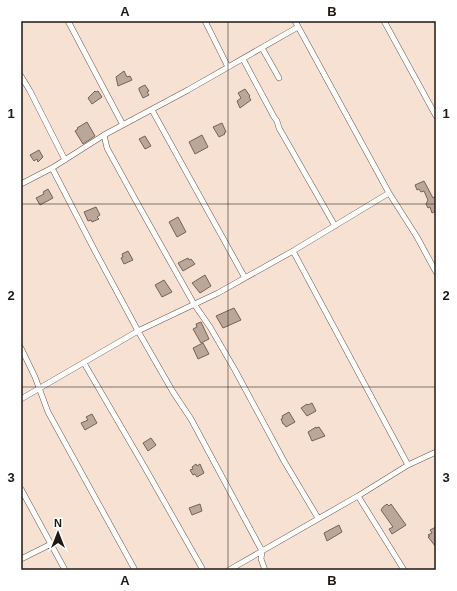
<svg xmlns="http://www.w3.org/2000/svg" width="457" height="591" viewBox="0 0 457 591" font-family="Helvetica,sans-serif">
  <rect width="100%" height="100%" fill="#f6e1d3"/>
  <path fill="#bba79a" stroke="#756257" d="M124,71L127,77L130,76L132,80L118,86L116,77Z
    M145,85L149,91L147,92L149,95L143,98L139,90V88Z
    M245,89L250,96L249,97L251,100L240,108L237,101L241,98L238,93Z
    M95,91L96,92L98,91L102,97L92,104L88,98Z
    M87,122L95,136L83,144L75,131L78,129L77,128Z
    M222,123L226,132L224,133L225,134L219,137L213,127Z
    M202,135L208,147L195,154L189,142Z
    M145,136L151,146L145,149L139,139Z
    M39,150L43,157L38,162L37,159L34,161L30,155Z
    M424,181L433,198L436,196V211L432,213L430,207L428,208L426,204L428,200L424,191L421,192L419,189L417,190L415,185Z
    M48,189L53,198L40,205L36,198L44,194L43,192Z
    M96,207L100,215L97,217L99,219L92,222L91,220L88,221L84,212Z
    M178,217L186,232L177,237L169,222Z
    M128,251L133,260L124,264L121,258L123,257L122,254Z
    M188,258L189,260L191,259L195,264L183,271L178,263Z
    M205,275L211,286L200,293L192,283Z
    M164,280L172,292L162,297L155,285Z
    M234,308L241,320L223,328L216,316Z
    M201,322L209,339L201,343L193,329L197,327L196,324Z
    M203,343L209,354L198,359L193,348Z
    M312,403L316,411L307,416L301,408L307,404L308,405Z
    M289,412L295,422L286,427L284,424H283L281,419L283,418L282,416Z
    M92,414L97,423L85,430L81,423L88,420L86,417Z
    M316,427V428L319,427L325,436L312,441L308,432Z
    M151,438L156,445L148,451L143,443Z
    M196,464L197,466L200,464L204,473L197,477L195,474L193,475L190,470L193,469L192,467Z
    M200,504L202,511L192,515L189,508Z
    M387,504L389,506L391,504L406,525L392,534L389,529L393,527L381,510L383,507Z
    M339,525L342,532L327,541L324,533Z
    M436,527V547L428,537L430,536L428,535L432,533L430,530Z"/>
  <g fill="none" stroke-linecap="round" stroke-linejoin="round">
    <defs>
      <path id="street" d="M68,21L123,125
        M205,21L228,67
        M295,21L389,193L417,237L436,272
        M384,21L436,116
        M262,48L279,78
        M243,59L274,117L277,121L279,128L335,226
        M21,76L30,91L65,160
        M152,110L245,278
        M104,135L107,148L140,208L194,304L210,327L235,370L284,461L318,518
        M52,168L95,251L138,331L173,392L191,419L262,551L261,559L265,570
        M21,184L52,168L104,135L188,90L298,27
        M293,251L408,465
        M21,348L35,377L48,412L135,570
        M84,363L144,466L203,570
        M21,399L138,331L218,293L293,251L389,193
        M21,489L65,570
        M358,496L404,570
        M21,559L51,544
        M229,570L358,496L408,465L436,452"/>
    </defs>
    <use href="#street" stroke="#6b594d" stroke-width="6"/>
    <use href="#street" stroke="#fff" stroke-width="5"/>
  </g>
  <path fill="none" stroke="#201914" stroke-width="1" stroke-opacity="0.55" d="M228,21V570M21,204H436M21,387H436"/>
  <rect width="457" height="591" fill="none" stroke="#ffffff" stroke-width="44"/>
  <g transform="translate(58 533)" stroke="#ffffff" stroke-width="3" paint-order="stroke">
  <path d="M0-3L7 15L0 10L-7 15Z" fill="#201914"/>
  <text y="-6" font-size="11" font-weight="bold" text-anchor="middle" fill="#201914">N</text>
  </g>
  <rect x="22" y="22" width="413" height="547" fill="none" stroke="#201914" stroke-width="1.5"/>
  <g font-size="13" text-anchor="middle" font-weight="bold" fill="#201914">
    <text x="125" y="16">A</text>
    <text x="332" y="16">B</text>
    <text x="11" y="118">1</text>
    <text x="446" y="118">1</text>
    <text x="11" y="300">2</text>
    <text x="446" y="300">2</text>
    <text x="11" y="482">3</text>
    <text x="446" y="482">3</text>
    <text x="125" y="585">A</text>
    <text x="332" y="585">B</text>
  </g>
</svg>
